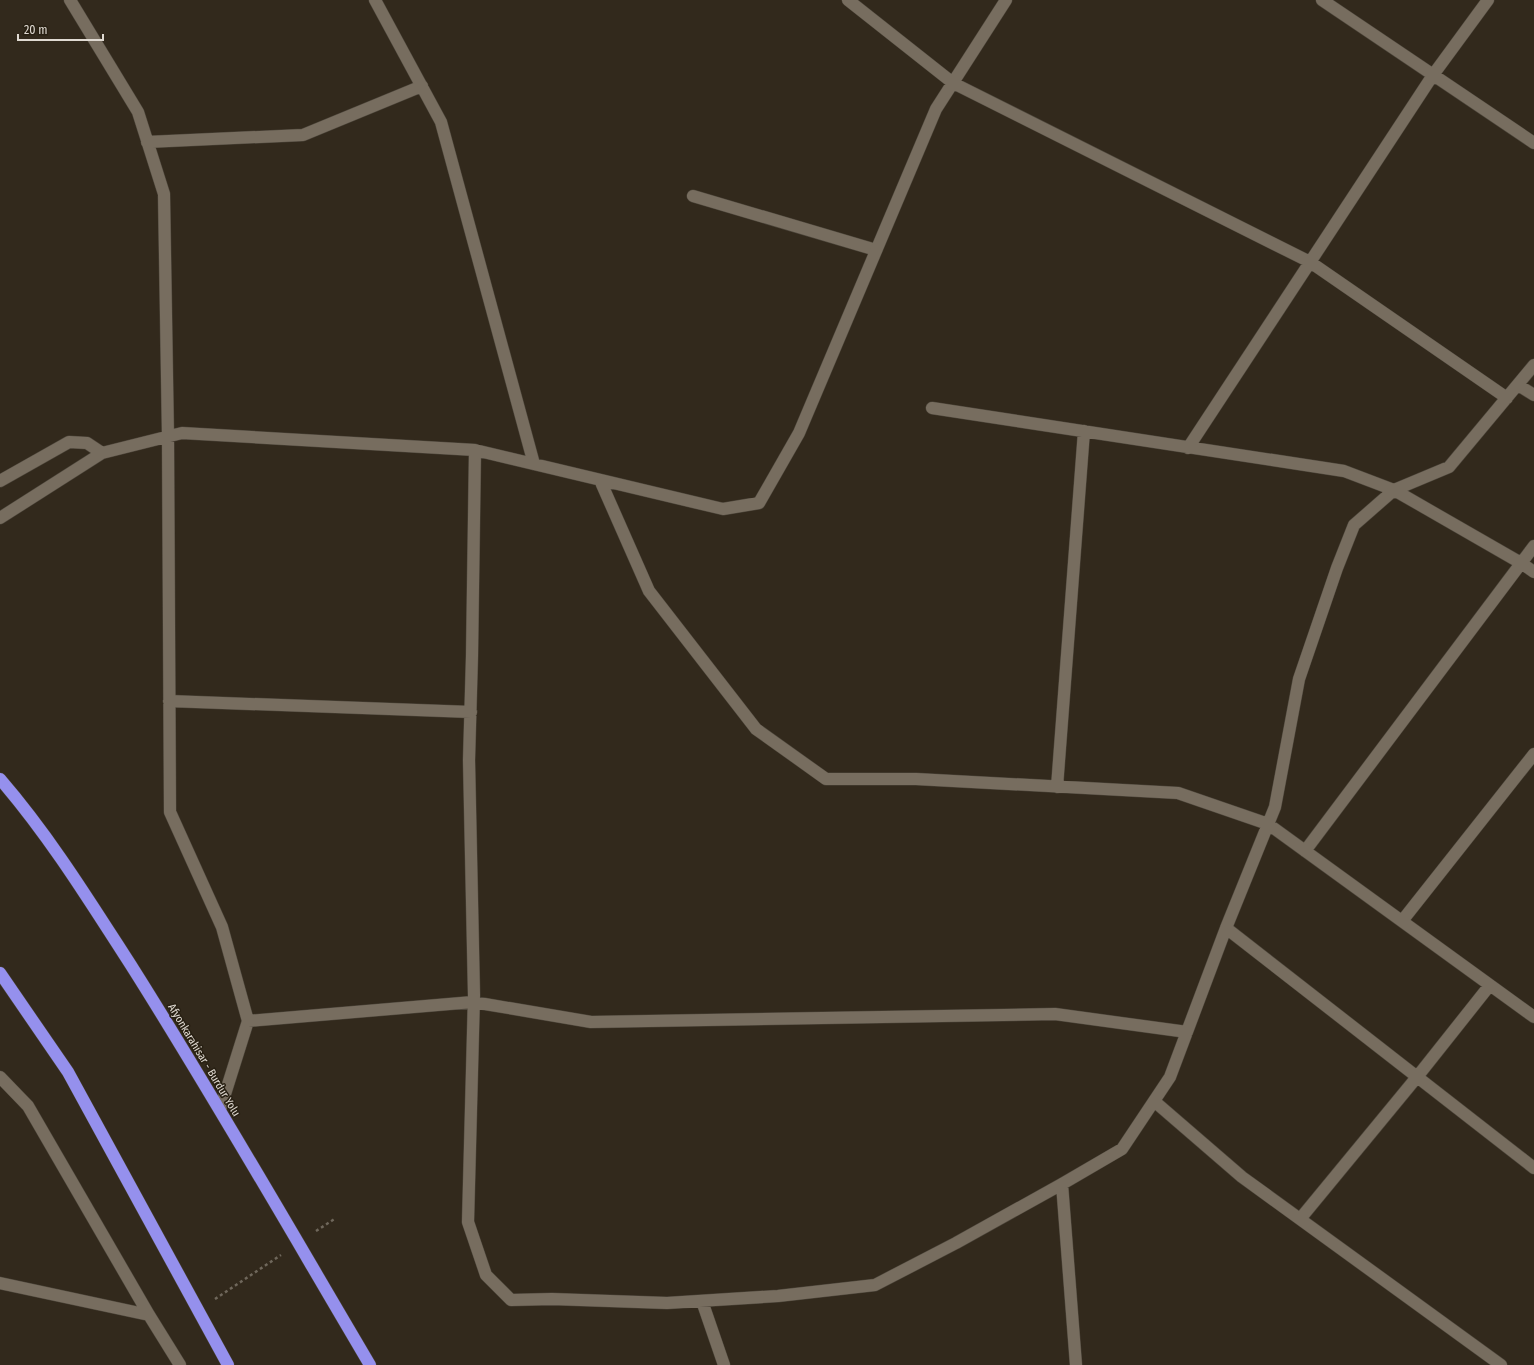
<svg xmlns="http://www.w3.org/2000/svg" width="1534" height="1365" viewBox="0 0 1534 1365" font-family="'Fira Sans Condensed',sans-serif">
  <rect width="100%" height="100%" fill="#32291c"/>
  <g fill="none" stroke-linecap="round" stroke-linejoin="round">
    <defs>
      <path id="lane" d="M693,196L876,250"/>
      <path id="street" d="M70,0L138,112L164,194L168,437L170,812L222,927L248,1021L220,1110
        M375,0L441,122L534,464
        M848,0L953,83L1310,262L1507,398
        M1322,0L1534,143
        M147,142L303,135L422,86
        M1518,385L1534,395
        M932,408L1344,471L1394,490L1521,563L1534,572
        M1188,448L1433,75L1488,0
        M475,450L472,656L469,760L474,995L468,1222L486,1275L511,1300L552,1299L667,1303L778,1296L875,1285L956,1243L1062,1184L1122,1149L1170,1077L1226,928L1275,807L1299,679L1337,568L1354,525L1394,490L1449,467L1534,365
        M600,480L649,591L756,729L826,779H916L1178,793L1268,824L1534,1017
        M0,481L69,442L87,443L102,453
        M0,518L102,453L182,433L475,450L723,509L759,503L799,433L936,109L1006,0
        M169,701L471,712
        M1057,787L1084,431
        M1305,851L1534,546
        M1402,921L1534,754
        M1226,928L1534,1168
        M248,1021L473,1002L591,1022L1055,1014L1187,1032
        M0,1077L28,1106L149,1315L180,1365
        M1154,1101L1242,1177L1501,1365
        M1062,1184L1076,1365
        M1300,1219L1417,1077L1490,985
        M0,1283L149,1315
        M702,1301L724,1365"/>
      <path id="highway" d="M0,779C51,838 92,905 134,970C216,1100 292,1233 370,1365
        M0,973L68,1072L228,1365"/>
    </defs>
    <use href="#lane" stroke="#4d463b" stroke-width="13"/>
    <use href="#street" stroke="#4d463b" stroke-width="13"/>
    <use href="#highway" stroke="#4d463b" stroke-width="13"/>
    <path stroke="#6f675b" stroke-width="2.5" stroke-dasharray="3 3" stroke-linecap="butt" d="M316,1231L336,1218
      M215,1299L281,1255"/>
    <use href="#lane" stroke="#776d5f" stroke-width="12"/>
    <use href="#street" stroke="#776d5f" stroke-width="12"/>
    <use href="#highway" stroke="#9590ed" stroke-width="12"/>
  </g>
  <g text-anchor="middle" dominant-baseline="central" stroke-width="3" stroke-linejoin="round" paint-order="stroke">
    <g font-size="11" fill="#e0dad2" stroke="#282013">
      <text transform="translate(204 1060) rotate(59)">Afyonkarahisar - Burdur Yolu</text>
    </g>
  </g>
  <path d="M18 34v6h85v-6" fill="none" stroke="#e0dad2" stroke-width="2"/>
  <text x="24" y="34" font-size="12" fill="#e0dad2" stroke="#282013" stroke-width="3" paint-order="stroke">20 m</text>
</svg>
